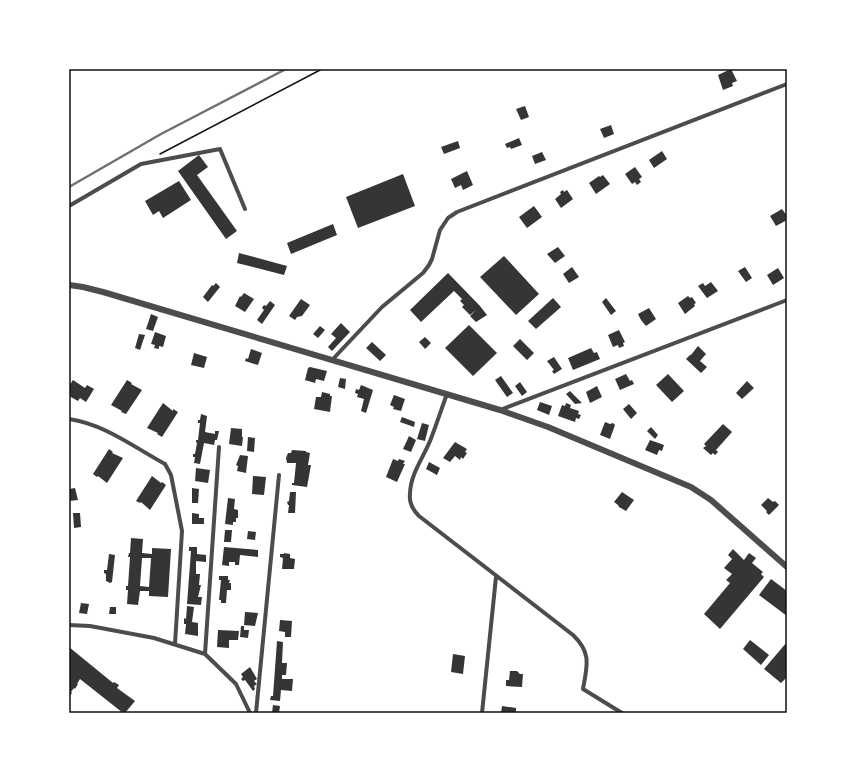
<svg xmlns="http://www.w3.org/2000/svg" width="856" height="782" viewBox="0 0 856 782" font-family="'Libre Baskerville',serif">
  <rect width="100%" height="100%" fill="#fff"/>
  <path fill="#353535" fill-rule="evenodd" d="M731,69L737,81L732,83L733,86L723,90L718,75Z
    M525,106L529,117L521,120L516,109Z
    M611,125L614,134L604,138L600,129Z
    M519,138L522,145L511,149L510,147L507,148L505,144Z
    M458,141L460,148L444,154L441,147Z
    M662,151L667,159L654,168L649,160Z
    M542,152L546,160L535,164L532,156Z
    M199,155L208,167L197,175L237,231L226,239L178,171Z
    M635,167L642,177L639,179L641,182L637,185L635,182L632,184L625,174Z
    M467,171L473,185L463,190L461,185L455,188L451,179Z
    M403,174L415,206L358,228L346,197Z
    M603,175L610,184L596,194L589,183L599,176L600,177Z
    M179,181L191,200L163,218L159,211L153,215L145,201Z
    M563,190L564,192L567,190L573,199L561,208L555,199L561,194L560,192Z
    M534,206L542,217L527,228L519,217Z
    M782,209L787,216V220L776,226L770,216Z
    M333,224L337,235L291,254L287,243Z
    M558,247L565,256L555,263L547,254Z
    M239,253L287,266L284,275L237,263Z
    M504,256L539,294L516,315L480,277Z
    M572,267L579,277L569,283L563,274Z
    M745,267L752,278L746,282L738,271Z
    M778,268L784,278L773,285L767,275Z
    M448,273L480,306L487,315L476,322L470,316L476,310L470,315L462,307L464,305L460,301L462,299L454,291L421,322L410,310Z
    M711,282L718,291L707,298L698,286L703,283L705,286Z
    M216,283L220,287L208,302L203,297L212,285L213,286Z
    M244,293L254,299L245,312L235,306L240,296L241,297Z
    M688,296L690,298L692,297L696,303L694,304L695,306L685,314L678,303Z
    M553,298L561,307L536,329L528,321Z
    M606,298L616,311L611,315L602,302Z
    M301,299L310,305L302,316L297,317L295,320L289,316Z
    M270,301L275,305L262,324L257,320L264,310L262,308L264,305L266,306Z
    M649,308L656,319L646,326L641,320L638,314Z
    M151,314L158,317L153,331L146,329Z
    M341,323L350,332L332,351L328,347L336,338L331,334Z
    M469,325L497,353L473,376L445,348Z
    M320,326L325,330L318,338L313,334Z
    M619,330L625,342L623,343L624,346L619,348L618,345L613,347L608,335Z
    M155,332L166,336L163,347L159,346V349L154,348L155,345L151,344Z
    M139,334L145,335L140,350L135,348Z
    M425,337L431,343L425,349L419,342Z
    M520,339L534,353L527,360L513,346Z
    M372,342L386,355L380,361L366,348Z
    M698,346L706,354L700,361L707,367L701,373L686,359L690,355H691Z
    M591,348L594,353L597,352L600,359L573,370L568,358Z
    M251,349L262,353L258,365L245,361L246,358L248,359Z
    M194,353L207,357L204,368L191,365Z
    M554,357L562,369L554,374L552,371L554,370L547,361Z
    M310,367L327,371L324,381L316,379L315,383L305,380L308,368Z
    M626,374L630,381L632,380L634,384L620,390L615,379Z
    M668,374L684,391L672,402L656,385Z
    M501,376L513,393L507,397L495,380Z
    M340,378L346,379L345,389L338,387Z
    M73,380L85,388L87,385L94,389L86,402L80,398L78,401L69,396V386Z
    M127,380L132,383L131,384L142,390L126,414L121,412L122,411L111,405Z
    M747,381L754,388L742,399L736,393Z
    M520,382L527,392L522,396L515,386Z
    M361,385L373,390L366,413L361,411L364,399L357,397L358,394L355,393L356,389L359,390Z
    M597,386L602,397L590,403L586,392Z
    M570,391L582,403L575,404L566,394Z
    M322,392L330,394V396H332L330,412L314,409L316,397H321Z
    M394,395L405,399L401,411L393,409L394,407L390,405Z
    M540,402L552,406L549,415L537,410Z
    M163,403L173,411V409L178,412L162,437L157,434L158,433L147,428Z
    M566,403L571,405L570,408L579,411L578,414L581,415L579,419L576,418L575,422L558,416L562,405L565,406Z
    M629,404L637,413L631,419L623,409Z
    M201,414L207,416L205,432L215,434V431H219L217,440H215L214,445L204,443L200,464L194,463L195,457H193V454H195L197,443L196,442V440H198L200,423H198V420H200Z
    M402,417L415,422L414,427L400,422Z
    M605,422L610,424L613,423L615,425L610,439L600,435Z
    M422,423L429,425L425,441L417,439Z
    M723,424L732,432L716,450L718,452L715,455L713,453L711,455L703,448L706,446L704,444Z
    M651,427L658,435L655,439L647,431Z
    M231,428L242,429V437H243L242,446L229,444Z
    M409,436L416,440L411,452L403,449Z
    M248,437L255,438L254,452L247,451Z
    M650,440L664,445L662,451L659,450L657,455L645,450Z
    M455,442L467,449L465,452L467,453L463,459L461,457L460,460L455,456L450,462L443,458Z
    M109,449L113,452L112,453L123,458L107,483L98,476L97,477L93,474Z
    M292,450L306,451V452L310,453L308,465H311L307,487L292,485V483H294L296,463H287L286,458L288,453H291Z
    M240,455L248,456L246,473L237,471L238,466L236,465Z
    M393,459L398,461L399,459L405,461L403,464H405L397,482L386,477Z
    M429,462L440,468L437,475L426,469Z
    M196,468L210,470L208,483L195,481Z
    M152,476L161,483L162,482L166,485L150,510L141,502L140,503L136,501Z
    M253,476L266,477L264,495L252,494Z
    M75,488L78,500L69,501V489Z
    M192,488L199,489L198,503H192Z
    M290,492H296L295,513H288L289,505H288L287,502L289,501Z
    M622,492L634,500L626,511L619,507L618,505L614,502Z
    M228,498L235,499L234,509L238,510V518H236V522H233V525L225,524Z
    M768,498L773,502L775,501L779,505L769,515L766,512L767,511L761,505Z
    M73,513H80L81,527L74,528Z
    M192,513L199,514V518H204V524H192Z
    M225,530H232L231,542H224Z
    M248,531L256,532L255,540L247,539Z
    M131,538L143,539L142,553L152,554V548L171,549L168,597L149,596V591H140L138,605L127,604L128,590H126V586H128L130,557H128L129,553H130ZM142,558H151L149,587L140,586Z
    M189,547H197V554L206,555V562L196,561V574H200L199,585H201L198,597H202L201,605L187,604L191,551H189Z
    M224,547L258,550V557L240,555L239,565H235V562H229V566L222,565Z
    M733,549L744,560L749,553L756,558L752,563L763,572L761,574L764,577L720,629L704,614L730,583L726,580L732,574L724,568L732,559L728,555Z
    M284,553L290,554V558L295,559L294,569H282L283,558L280,557V554H284Z
    M109,554L115,555L112,582L110,583L106,581V574L104,573V570H107Z
    M219,576H228V580H230L229,583H231V590H227L226,603H221V600H219L221,580H219Z
    M771,579L787,591V616L759,595Z
    M81,603L89,604L87,614L79,613Z
    M187,606L194,607L192,622L198,623V636L185,634L186,624H184V618L186,619Z
    M110,607H116V614H109Z
    M245,612L258,613L255,626L244,625Z
    M280,620L292,621L291,637H285V632L279,631Z
    M241,626H244V630H249L248,638L240,637Z
    M218,630L239,631L238,640H229V648L217,647Z
    M750,640L769,655L761,665L743,649Z
    M277,641L283,642L282,663H287L286,675H282V679H293L292,691L281,690L280,701L270,700L271,696H273Z
    M787,642V677L781,683L764,669Z
    M69,647L113,683L114,682L119,685L117,688L135,701L125,713H123L80,679L77,684H78L75,689L74,688L71,692L72,693L69,697V674L71,672L69,670Z
    M453,654L465,656L463,674L451,672Z
    M250,667L257,679L254,681L257,684L254,686L255,689L253,691L245,680L243,681L241,679L243,677L241,674Z
    M510,671H517L520,674H523L522,687L506,686V680H509Z
    M273,705L280,706L279,713H272Z
    M502,706L516,708V713H501Z"/>
  <g fill="none" stroke-linecap="round" stroke-linejoin="round">
    <path stroke="#111" stroke-width="1.5" d="M160,154L322,69"/>
    <path stroke="#4c4c4c" stroke-width="4" d="M69,206L141,164L220,149L245,209
      M332,360L382,307L423,273L429,265L432,259L440,230L448,218L457,212L787,84
      M447,394C441,410 436,426 430,441C423,458 410,475 410,494C409,502 413,510 419,516L573,635C592,653 587,666 583,689L622,713
      M500,410L787,300
      M69,419C104,424 134,447 165,464L171,475L182,531L175,644
      M69,625L90,626L154,638L205,654L236,684L250,713
      M205,654L219,447
      M256,713L279,475
      M482,713L496,577"/>
    <path stroke="#4c4c4c" stroke-width="6" d="M69,285L83,287L103,292L500,410L548,427L691,487L711,500L787,567"/>
    <path stroke="#707070" stroke-width="2.5" d="M69,187L161,134L286,69"/>
  </g>
  <rect width="856" height="782" fill="none" stroke="#ffffff" stroke-width="140"/>
  <rect x="70" y="70" width="716" height="642" fill="none" stroke="#111" stroke-width="1.5"/>
</svg>
